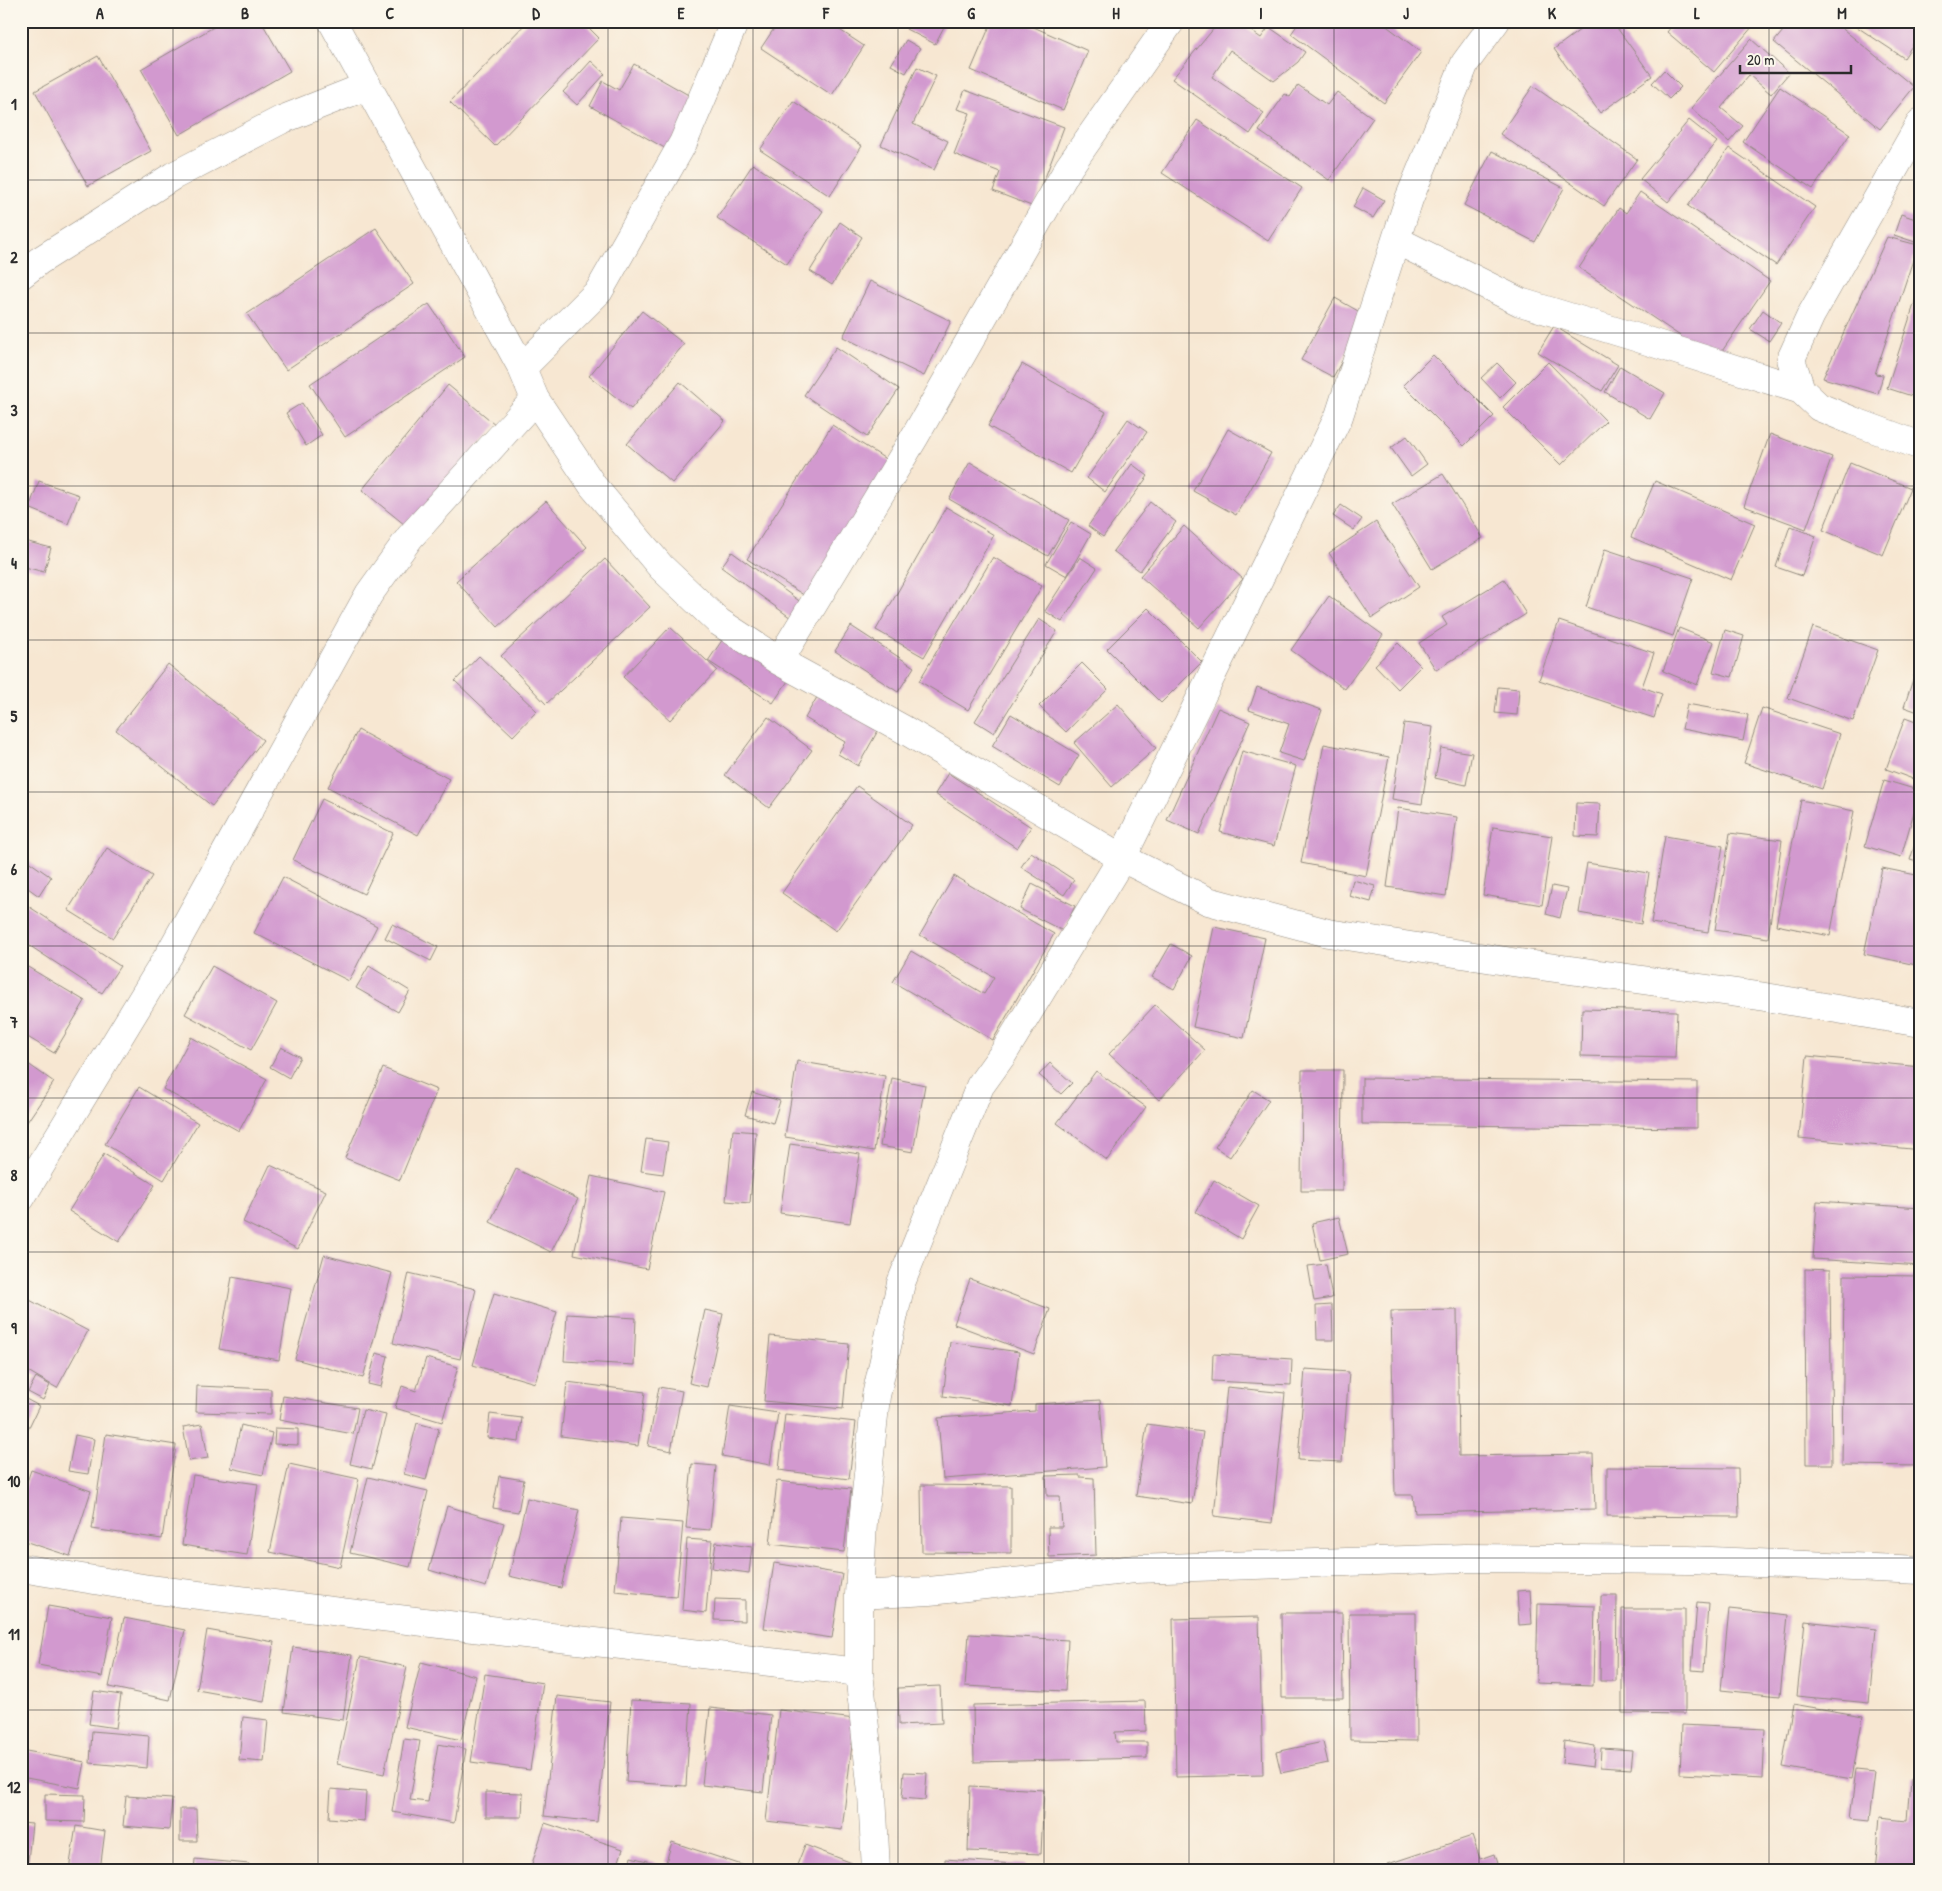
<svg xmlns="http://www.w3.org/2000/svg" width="1942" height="1891" viewBox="0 0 1942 1891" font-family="'Patrick Hand',sans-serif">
  <rect width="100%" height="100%" fill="#fbf7ec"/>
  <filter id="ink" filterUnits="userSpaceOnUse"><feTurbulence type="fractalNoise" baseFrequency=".02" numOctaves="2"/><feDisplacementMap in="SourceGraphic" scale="10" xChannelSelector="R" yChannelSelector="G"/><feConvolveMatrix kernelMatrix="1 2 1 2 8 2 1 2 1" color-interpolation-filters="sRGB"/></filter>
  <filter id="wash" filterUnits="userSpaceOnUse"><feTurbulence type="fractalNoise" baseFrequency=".0096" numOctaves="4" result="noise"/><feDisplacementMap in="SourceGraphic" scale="20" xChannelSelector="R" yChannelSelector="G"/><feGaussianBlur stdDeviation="1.12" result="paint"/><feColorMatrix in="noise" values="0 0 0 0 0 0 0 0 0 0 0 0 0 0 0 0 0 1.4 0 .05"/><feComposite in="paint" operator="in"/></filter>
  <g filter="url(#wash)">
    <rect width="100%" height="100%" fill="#f7e7d2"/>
    <g id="blocks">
      <path fill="#d299cf" d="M224,21H261L290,71L179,135L141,69Z
        M528,21H582L599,38L495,146L450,102Z
        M779,21H826L864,46L832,95L761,48Z
        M911,21H947L935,44L906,29Z
        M992,21H1020L1088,51L1063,110L971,70Z
        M1220,21H1237L1261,38L1269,27L1305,52L1298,62L1274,81L1230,50L1212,77L1264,113L1250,134L1172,79Z
        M1300,21H1380L1421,52L1384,103L1291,34Z
        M1592,21H1612L1652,76L1600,113L1554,49Z
        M1676,21H1748L1753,26L1714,72L1667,32Z
        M1791,21H1833L1914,87L1880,129L1774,42Z
        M1848,21H1921V32L1904,58Z
        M1751,39L1789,73L1771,94L1749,75L1721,108L1743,126L1729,142L1691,108Z
        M906,40L920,48L906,73L891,65Z
        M98,56L151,151L88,186L35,91Z
        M591,61L605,74L577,105L563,92Z
        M634,64L699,101L670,151L590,106L603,81L619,90Z
        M917,67L936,76L913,124L948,141L934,170L881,145Z
        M1664,70L1681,87L1669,99L1652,83Z
        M1298,85L1327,105L1337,92L1373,118L1329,180L1259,131L1285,94L1290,97Z
        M1533,86L1637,159L1604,206L1500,134Z
        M1780,87L1850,134L1813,189L1743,142Z
        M965,90L1064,127L1034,207L993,191L1000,172L954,154L970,113L957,109Z
        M793,101L862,146L830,196L760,150Z
        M1197,120L1302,188L1268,241L1162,173Z
        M1689,120L1717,142L1668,202L1640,179Z
        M1729,148L1815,207L1776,265L1688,206Z
        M1492,151L1564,188L1535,242L1464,205Z
        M753,164L823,211L787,264L717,218Z
        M1363,188L1384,200L1373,218L1353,207Z
        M1640,192L1770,281L1716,360L1579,268L1619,208L1626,213Z
        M1901,214L1921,221V244L1894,235Z
        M840,222L862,237L832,285L810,271Z
        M376,228L414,284L286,370L247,314Z
        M1887,237L1918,245L1875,374L1883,375L1878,394L1823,378Z
        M870,281L951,321L924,376L843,337Z
        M1920,286H1921V399L1887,388Z
        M1335,298L1367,316L1333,377L1301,360Z
        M429,304L465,357L345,437L310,384Z
        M1763,310L1781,323L1769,341L1750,329Z
        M642,311L684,344L631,409L589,376Z
        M1554,326L1618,365L1602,391L1538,352Z
        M836,347L899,389L867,437L804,395Z
        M1433,355L1494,416L1464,446L1403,385Z
        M1548,362L1606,421L1561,465L1503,407Z
        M1497,363L1516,382L1500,398L1481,378Z
        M1022,364L1106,412L1071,473L988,426Z
        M1620,366L1665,393L1650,419L1605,392Z
        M680,382L725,421L672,483L627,444Z
        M448,385L496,425L410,529L362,490Z
        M302,403L322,435L306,446L286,413Z
        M1128,419L1147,432L1105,492L1087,478Z
        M832,425L895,465L810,599L747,559Z
        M1228,429L1271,453L1236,515L1193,491Z
        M1770,434L1832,457L1806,529L1744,506Z
        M1407,436L1427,464L1411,476L1391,448Z
        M970,462L1069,520L1048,556L949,499Z
        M1850,463L1911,488L1883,555L1823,530Z
        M1132,464L1148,476L1103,537L1088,526Z
        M1443,474L1483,538L1432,569L1392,504Z
        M39,481L79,495L68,524L29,508Z
        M1655,481L1755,524L1731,580L1631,537Z
        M21,499L30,501L22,529H21Z
        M546,501L587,547L498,627L456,581Z
        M1150,502L1176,522L1140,571L1113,551Z
        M1341,505L1362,519L1354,530L1333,516Z
        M946,507L994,535L924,657L876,630Z
        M1071,522L1091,534L1067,576L1046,564Z
        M1376,522L1419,587L1372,618L1329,553Z
        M1184,526L1243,579L1199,628L1140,576Z
        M1790,526L1816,536L1802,576L1776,567Z
        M21,540L51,548L44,572L21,566Z
        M1605,549L1693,578L1673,636L1586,607Z
        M732,552L802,603L791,618L721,567Z
        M993,557L1042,586L968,710L919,681Z
        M1080,557L1097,568L1062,622L1045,611Z
        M605,559L650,607L546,704L501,656Z
        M1504,579L1526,614L1436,670L1419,643L1447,625L1442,617Z
        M1329,596L1383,635L1345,689L1291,650Z
        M1148,608L1202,662L1161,703L1107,649Z
        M1039,619L1057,631L994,733L975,721Z
        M1559,621L1654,653L1642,687L1662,694L1654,718L1539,680Z
        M851,626L914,667L898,692L835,651Z
        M670,627L717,670L670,720L623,677Z
        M1813,627L1878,650L1853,721L1788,698Z
        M1679,628L1714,642L1697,685L1663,671Z
        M1725,630L1744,636L1732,677L1713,672Z
        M725,636L790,678L773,703L708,661Z
        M1398,643L1421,666L1398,689L1375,665Z
        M479,656L537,711L513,736L455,681Z
        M1920,658H1921V713L1904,707Z
        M1082,663L1108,689L1066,732L1039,706Z
        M168,664L263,740L212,806L116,730Z
        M1257,687L1322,710L1304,761L1279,753L1289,724L1249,710Z
        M1498,687L1519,689L1517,715L1495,713Z
        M820,692L880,727L858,766L838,754L845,742L805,718Z
        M1118,704L1156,748L1112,787L1074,743Z
        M1687,704L1748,715L1743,741L1682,729Z
        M1218,708L1250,722L1199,834L1167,820Z
        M1762,708L1840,734L1822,789L1744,763Z
        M1011,714L1079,755L1060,787L992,746Z
        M768,717L812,750L769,808L725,775Z
        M1905,718L1921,724V782L1886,769Z
        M1404,723L1433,727L1422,804L1392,799Z
        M358,730L449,779L418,835L328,787Z
        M1324,744L1389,757L1366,876L1301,863Z
        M1441,748L1472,753L1466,785L1435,778Z
        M1242,751L1296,766L1274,846L1220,832Z
        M948,773L1031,827L1017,848L935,794Z
        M1884,780L1921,791V814L1914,812L1901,857L1865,846Z
        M857,786L912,825L836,931L782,893Z
        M322,799L393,833L364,894L293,860Z
        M1801,800L1854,811L1830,936L1776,925Z
        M1576,803L1600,804L1598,837L1575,836Z
        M1398,808L1457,817L1446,896L1387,887Z
        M1921,825V863L1910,860Z
        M1493,827L1552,836L1542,905L1483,895Z
        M1730,833L1782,840L1768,938L1715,930Z
        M1665,836L1723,846L1708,932L1651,923Z
        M107,848L152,876L113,938L68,910Z
        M1031,852L1074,880L1064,895L1021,867Z
        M21,856L51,877L39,896L21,883Z
        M1587,863L1649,873L1641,924L1579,913Z
        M1882,868L1921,876V966L1864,954Z
        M954,876L1054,934L993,1040L893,982L911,951L984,994L994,977L920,935Z
        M283,877L377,926L349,981L254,933Z
        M1353,880L1375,886L1371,902L1349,896Z
        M1032,884L1075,906L1063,931L1020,909Z
        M1552,886L1567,889L1560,918L1546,914Z
        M25,904L120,966L102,993L21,940V910Z
        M392,924L438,947L431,961L385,938Z
        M1214,927L1265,938L1244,1038L1193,1027Z
        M1171,944L1192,956L1174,989L1152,977Z
        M21,963L85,1001L54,1053L21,1033Z
        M212,966L277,1003L251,1050L185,1014Z
        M369,966L410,991L398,1012L356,988Z
        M1155,1005L1205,1050L1159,1100L1109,1054Z
        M1582,1009L1677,1011L1675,1058L1581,1056Z
        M191,1037L267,1079L239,1131L163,1089Z
        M281,1047L300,1057L289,1078L270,1067Z
        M1807,1056L1921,1067V1150L1799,1138Z
        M21,1059L54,1082L21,1131Z
        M797,1061L885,1076L874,1151L785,1137Z
        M1050,1063L1072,1083L1061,1094L1039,1075Z
        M383,1068L437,1090L400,1180L345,1158Z
        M1302,1070H1343L1342,1191H1301Z
        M1096,1071L1146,1107L1107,1160L1057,1123Z
        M892,1078L925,1085L913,1152L880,1146Z
        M1362,1078L1697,1082V1128L1362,1124Z
        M139,1087L198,1123L164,1180L105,1144Z
        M1253,1090L1269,1100L1230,1157L1215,1147Z
        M752,1092L780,1101L773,1123L745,1115Z
        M733,1130L756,1132L750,1203L726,1201Z
        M646,1139L668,1142L663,1174L641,1171Z
        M790,1144L860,1154L850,1223L780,1213Z
        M104,1154L155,1185L119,1242L69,1211Z
        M270,1165L326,1191L298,1249L243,1222Z
        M516,1169L578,1199L551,1252L490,1222Z
        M591,1176L664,1192L647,1269L574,1254Z
        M1214,1180L1259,1206L1241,1239L1196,1212Z
        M1817,1201L1921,1208V1266L1813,1259Z
        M1339,1217L1348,1254L1320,1260L1312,1223Z
        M324,1255L392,1273L363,1378L295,1359Z
        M1326,1264L1332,1298L1314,1301L1308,1266Z
        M1805,1269L1830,1270L1832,1464H1806Z
        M409,1273L476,1289L460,1359L393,1343Z
        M1844,1275L1921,1276V1466L1842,1465Z
        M232,1277L291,1288L279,1360L219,1349Z
        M970,1279L1050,1309L1034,1354L954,1324Z
        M494,1293L557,1312L535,1383L473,1365Z
        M22,1296L88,1331L57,1388L21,1367Z
        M1332,1305L1333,1340H1317L1316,1306Z
        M705,1310L723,1314L707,1387L689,1383Z
        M1457,1310L1459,1456L1593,1454L1595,1509L1415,1513L1413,1495H1395L1391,1311Z
        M567,1314L636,1318L634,1365L564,1361Z
        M770,1336L849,1344L843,1409L764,1401Z
        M950,1342L1019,1352L1012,1406L943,1396Z
        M376,1353L388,1356L381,1387L368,1384Z
        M1213,1354L1292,1359L1291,1385L1212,1381Z
        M426,1358L458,1367L442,1422L395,1408L402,1386L416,1391Z
        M1305,1369L1349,1372L1342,1462L1298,1460Z
        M36,1377L50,1385L43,1400L28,1392Z
        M567,1382L645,1392L638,1446L561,1436Z
        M197,1386L271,1389V1414L196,1412Z
        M659,1387L682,1391L671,1451L648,1446Z
        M1227,1387L1285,1393L1272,1523L1214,1516Z
        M283,1396L358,1408L353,1434L279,1420Z
        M24,1398L39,1406L21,1444V1404Z
        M1100,1400L1105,1467L943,1479L938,1418L1035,1411V1404Z
        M730,1406L778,1413L770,1465L722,1456Z
        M363,1410L386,1415L372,1469L350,1464Z
        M490,1414L522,1418L519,1442L487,1438Z
        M785,1414L856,1422L849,1479L779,1470Z
        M417,1423L439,1429L426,1480L404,1474Z
        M202,1424L208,1458L189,1461L183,1427Z
        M1147,1424L1203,1432L1192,1504L1136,1496Z
        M241,1425L272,1433L263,1475L231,1468Z
        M275,1428L298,1429V1445L274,1444Z
        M106,1434L176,1445L162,1539L92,1529Z
        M75,1435L94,1439L88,1474L68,1471Z
        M289,1464L359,1479L340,1567L270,1552Z
        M692,1464L716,1466L710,1530L686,1528Z
        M1607,1467L1738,1468L1739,1517L1607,1516Z
        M31,1470L91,1491L70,1556L21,1540V1499Z
        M193,1475L258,1484L247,1555L182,1545Z
        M1080,1475V1477L1094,1478L1096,1555L1049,1557L1048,1527H1062L1060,1496H1047L1046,1476Z
        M499,1476L524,1480L518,1512L493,1508Z
        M368,1477L428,1491L410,1567L350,1553Z
        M777,1481L851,1489L844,1552L770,1544Z
        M921,1485L1011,1486V1553L922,1552Z
        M527,1498L579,1510L561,1588L509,1576Z
        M447,1506L504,1523L486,1587L429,1570Z
        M621,1518L683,1523L676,1597L615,1591Z
        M687,1539L712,1541L706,1613L682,1610Z
        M716,1542L752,1547L749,1573L712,1568Z
        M774,1563L842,1574L832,1638L764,1628Z
        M1530,1590L1532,1624L1519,1625L1517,1591Z
        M1601,1596H1617L1616,1681H1600Z
        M715,1599L745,1600V1621L714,1620Z
        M1697,1602L1708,1603L1704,1671L1692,1670Z
        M1538,1604L1595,1606L1593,1685L1536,1683Z
        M48,1606L112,1617L102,1677L38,1665Z
        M1622,1609H1685V1714L1622,1713Z
        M1729,1609L1788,1615L1780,1696L1721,1690Z
        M1281,1613H1342L1343,1698H1282Z
        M1349,1613H1416L1417,1741L1350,1740Z
        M1259,1617L1263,1775L1176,1777L1173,1619Z
        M124,1618L185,1630L170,1700L109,1687Z
        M1805,1621L1876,1629L1869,1703L1797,1696Z
        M207,1630L274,1642L264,1702L197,1690Z
        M969,1634L1068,1640L1065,1691L965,1686Z
        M293,1647L352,1655L343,1720L284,1712Z
        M360,1657L407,1667L384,1774L337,1764Z
        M421,1662L476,1676L461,1740L405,1727Z
        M485,1674L543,1683L530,1770L471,1762Z
        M940,1686L942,1723L899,1725L898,1688Z
        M94,1691L121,1695L116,1728L89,1724Z
        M557,1696L610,1702L597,1822L544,1816Z
        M631,1700L691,1703L686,1786L626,1782Z
        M1145,1701L1146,1731L1115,1732L1116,1742H1147V1758L974,1762L973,1705Z
        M1793,1704L1863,1716L1852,1779L1782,1767Z
        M710,1708L771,1715L763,1792L702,1785Z
        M779,1710L855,1719L842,1830L766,1821Z
        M243,1717L268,1720L264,1762L239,1760Z
        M1682,1725L1765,1729L1763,1778L1680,1774Z
        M92,1731L149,1736L147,1768L90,1763Z
        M404,1739L420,1741L410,1800L428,1802L438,1744L466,1749L454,1823L392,1812Z
        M1564,1741L1595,1746L1593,1767L1562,1763Z
        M1323,1742L1328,1763L1281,1773L1276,1752Z
        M1601,1748L1633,1750L1631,1769L1600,1767Z
        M21,1750L85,1762L80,1788L21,1777Z
        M1856,1770L1875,1772L1869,1821L1850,1819Z
        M904,1772L927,1773L925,1800L902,1798Z
        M1911,1779L1921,1780V1870H1875L1880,1818L1908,1821Z
        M970,1786L1044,1790L1041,1854L968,1851Z
        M331,1789L366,1792L364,1821L329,1818Z
        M486,1792L523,1793L522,1817H486Z
        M45,1794L85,1795L84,1822L45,1821Z
        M126,1796L172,1799L169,1830L123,1826Z
        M180,1809H196L197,1841H180Z
        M21,1823L32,1824L27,1870H21Z
        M545,1823L623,1849L616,1870H530Z
        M76,1826L105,1831L100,1870H69Z
        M1472,1836L1480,1859L1494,1854L1499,1870H1390L1388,1864Z
        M672,1842L754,1869V1870H688L666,1862Z
        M805,1845L852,1863L849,1870H795Z
        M631,1857L678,1869V1870H628Z
        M195,1859L249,1864L248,1870H194Z
        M945,1859L1026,1865V1870H945Z"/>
    </g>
  </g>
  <g filter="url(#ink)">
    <use href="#blocks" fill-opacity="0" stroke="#91897e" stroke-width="1"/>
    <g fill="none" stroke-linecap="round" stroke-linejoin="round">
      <defs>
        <path id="street" d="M332,21L522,368L535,399L593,486L661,567L719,622L779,661L903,729L1122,858L1208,901L1328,933L1512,962L1759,996L1921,1023
          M1396,240L1520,302L1635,337L1801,390L1819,407L1853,421L1921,446
          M21,275L39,261L173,176L281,120L367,86
          M522,368L599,291L683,143L735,21
          M1801,390L1791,359L1811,315L1921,122
          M779,661L914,438L1069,167L1171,21
          M21,1198L170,953L369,594L410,537L535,399
          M21,1568L149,1589L507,1632L859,1672
          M859,1595L929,1591L1135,1569L1465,1558L1689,1560L1921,1570
          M876,1870L872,1793L859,1672V1595L863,1522L876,1396L901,1283L980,1086L1003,1054L1122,858L1339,416L1409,199L1465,63L1496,21"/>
      </defs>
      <use href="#street" stroke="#91897e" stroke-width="29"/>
      <use href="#street" stroke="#fff" stroke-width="28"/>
    </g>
  </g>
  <path fill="none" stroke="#2b2b2b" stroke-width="1" stroke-opacity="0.55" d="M173,21V1870M318,21V1870M463,21V1870M608,21V1870M753,21V1870M898,21V1870M1044,21V1870M1189,21V1870M1334,21V1870M1479,21V1870M1624,21V1870M1769,21V1870M21,180H1921M21,333H1921M21,486H1921M21,640H1921M21,792H1921M21,946H1921M21,1098H1921M21,1252H1921M21,1404H1921M21,1558H1921M21,1710H1921"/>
  <rect width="1942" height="1891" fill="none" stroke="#fbf7ec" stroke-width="55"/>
  <path d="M1740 65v8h111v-8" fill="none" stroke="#2b2b2b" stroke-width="2.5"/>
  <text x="1747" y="65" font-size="15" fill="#2b2b2b" stroke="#fbf7ec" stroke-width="4" paint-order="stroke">20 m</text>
  <rect x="28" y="28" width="1886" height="1836" fill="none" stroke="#2b2b2b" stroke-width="2"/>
  <g font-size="16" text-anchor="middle" font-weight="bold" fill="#2b2b2b">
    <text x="100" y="19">A</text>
    <text x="245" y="19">B</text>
    <text x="390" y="19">C</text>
    <text x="536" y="19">D</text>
    <text x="681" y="19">E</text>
    <text x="826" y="19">F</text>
    <text x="971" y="19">G</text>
    <text x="1116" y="19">H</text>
    <text x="1261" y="19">I</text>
    <text x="1406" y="19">J</text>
    <text x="1552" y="19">K</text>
    <text x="1697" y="19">L</text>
    <text x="1842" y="19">M</text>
    <text x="14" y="110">1</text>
    <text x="14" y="263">2</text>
    <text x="14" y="416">3</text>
    <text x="14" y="569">4</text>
    <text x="14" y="722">5</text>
    <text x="14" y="875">6</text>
    <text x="14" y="1028">7</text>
    <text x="14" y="1181">8</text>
    <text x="14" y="1334">9</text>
    <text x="14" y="1487">10</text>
    <text x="14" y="1640">11</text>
    <text x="14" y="1793">12</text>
  </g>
</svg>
